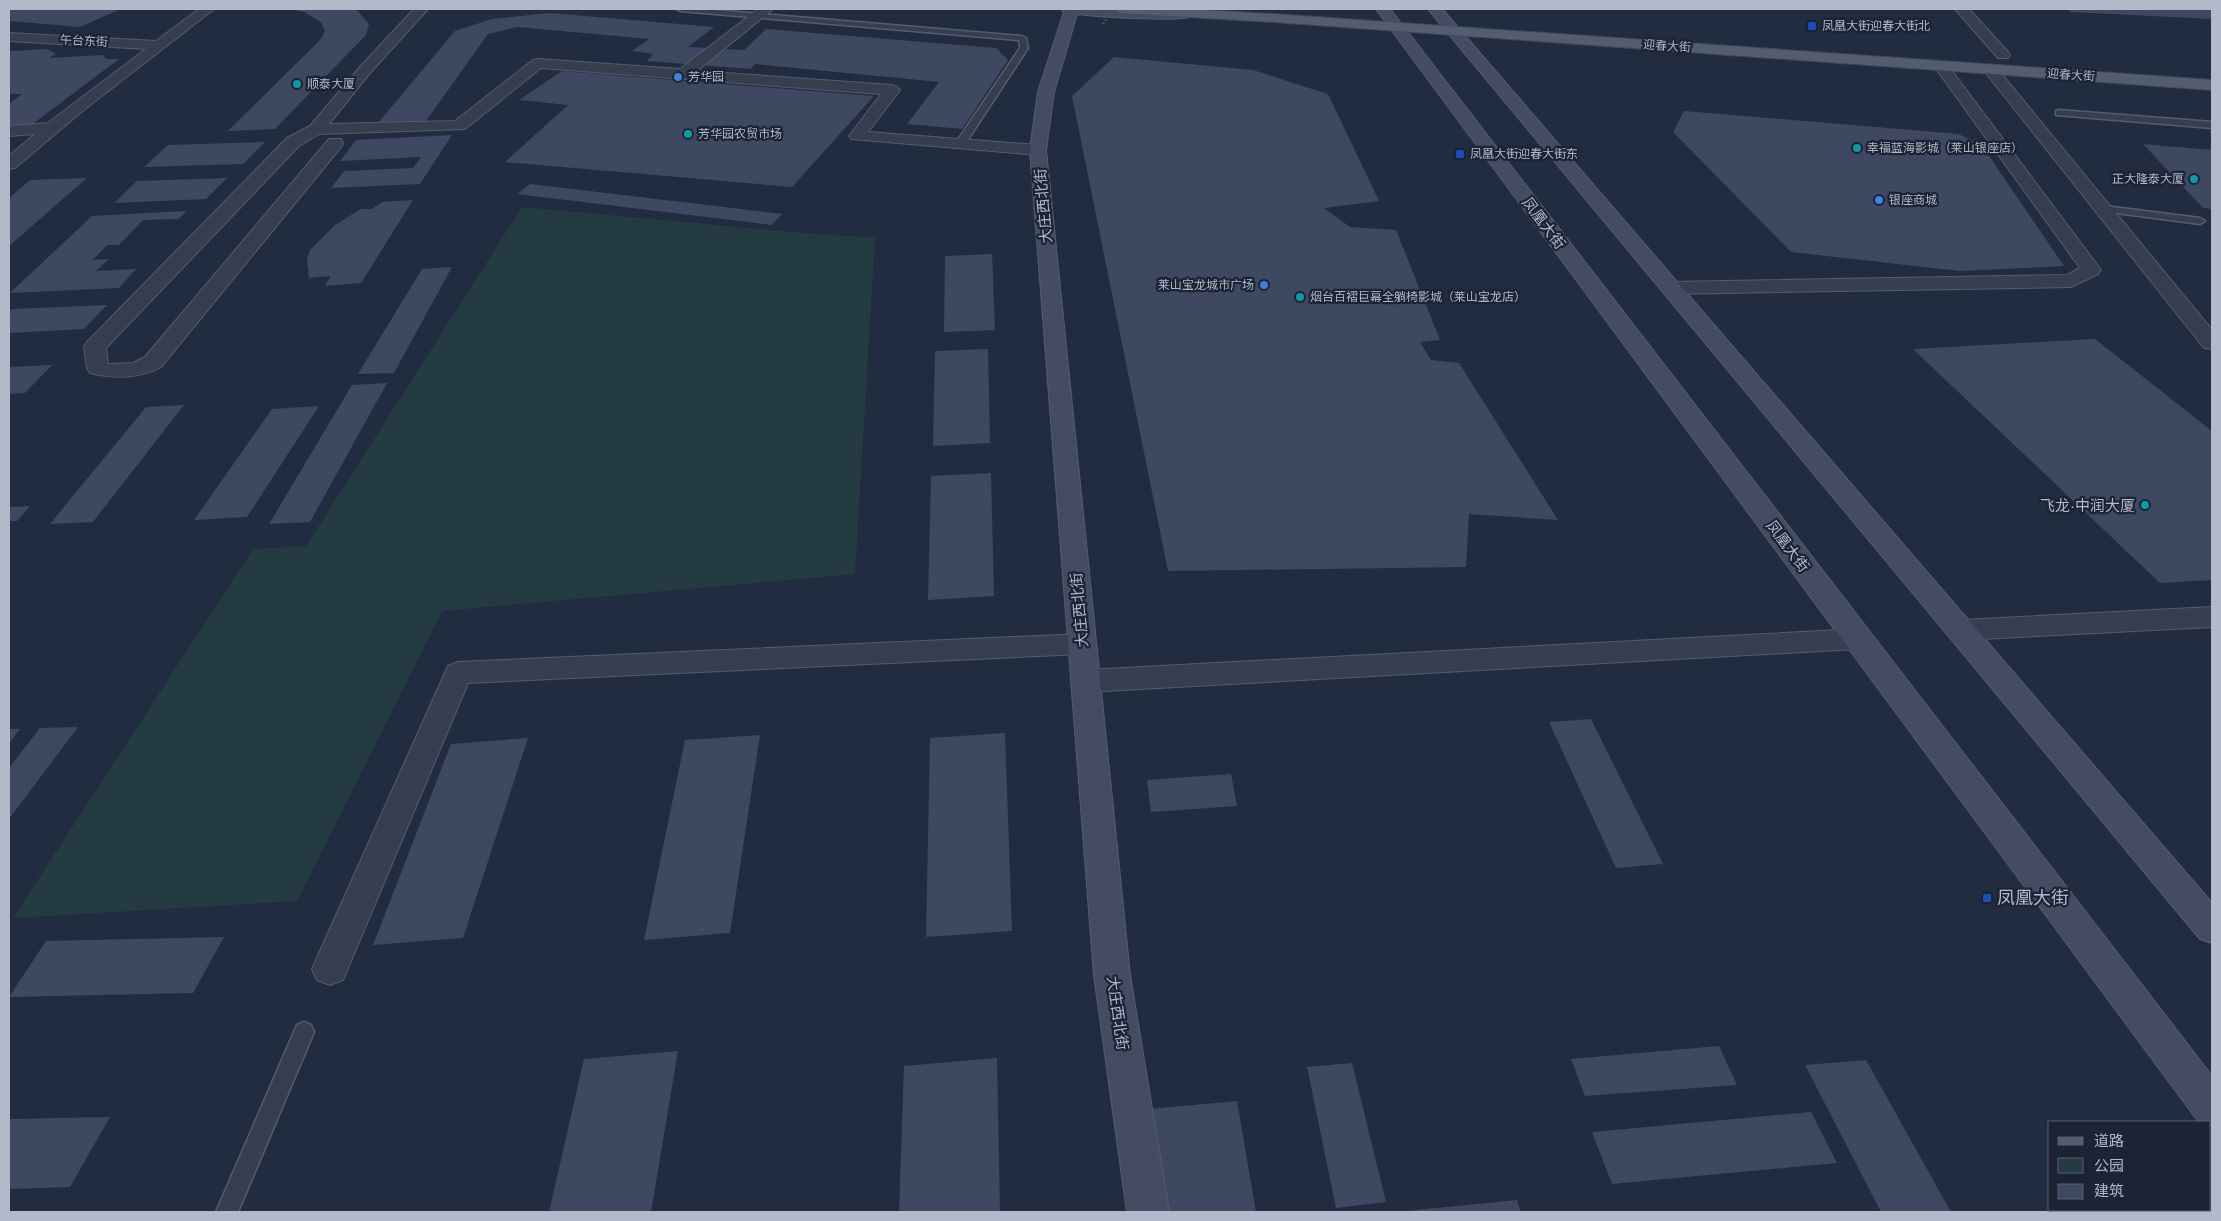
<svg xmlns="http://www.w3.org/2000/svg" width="2221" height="1221" viewBox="0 0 2221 1221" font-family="Arial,'Noto Sans SC',sans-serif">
  <rect width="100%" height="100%" fill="#222c40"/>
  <path fill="#243b41" d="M522,207L803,233L875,238L855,574L442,611L297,901L13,918L253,549L306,546Z"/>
  <path fill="#3e4861" d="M9,9H121L80,27L9,21Z
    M292,9H356L369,24L366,35L275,129L228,131L320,40L325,31L321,22L304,12Z
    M2068,9H2212V19L2071,12Z
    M550,13L714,27L688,47L744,50L766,29L996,48L1008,60L962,129L907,124L939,82L755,64L751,69L647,61L653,54L632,51L649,39L517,27L488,34L426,121L378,123L455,31L492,19Z
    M48,49L56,54L49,58L103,55L106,59H119L30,126L9,127V104L22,94H9V51Z
    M1114,57L1253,70L1328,94L1379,201L1324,208L1350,227L1396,230L1440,340L1420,342L1431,360L1459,363L1558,520L1469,514L1466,567L1168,571L1072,96Z
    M562,71L874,96L792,187L505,162L568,105L519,100Z
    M1684,111L1959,134L1983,147L2064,266L1960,271L1791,252L1673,132Z
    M452,135L420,184L331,188L344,171L413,168L421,157L340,161L356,140Z
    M265,142L243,164L144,167L168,145Z
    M2143,144L2212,150V209L2203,208Z
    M87,178L9,246V198L30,180Z
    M227,178L206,199L114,203L137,181Z
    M530,184L782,214L772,225L517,194Z
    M413,200L361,283L325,286L331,276L309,278L307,260L310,250L335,225L361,209H372L382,202Z
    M186,211L179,219L143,220L119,245H107L93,260L109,259L96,271L136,269L119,288L10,293L92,216Z
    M992,254L995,330L944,332L945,256Z
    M452,267L394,373L358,374L422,269Z
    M107,305L84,329L9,333V312L12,309Z
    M2095,339L2212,431V580L2160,583L1913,349Z
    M988,349L990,443L933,446L935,351Z
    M52,365L25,393L9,394V367Z
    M387,383L310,522L269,524L352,385Z
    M184,405L93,522L50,524L146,407Z
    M319,406L247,517L194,520L272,409Z
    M991,473L994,596L928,600L931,476Z
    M30,506L17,521H9V507Z
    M1591,719L1663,864L1616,868L1549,722Z
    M78,727L9,819V768L40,728Z
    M9,729H20L9,743Z
    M1005,733L1012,931L926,937L930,738Z
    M760,735L730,933L644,940L685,740Z
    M528,738L463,938L373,945L451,744Z
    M1231,774L1237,806L1151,812L1147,780Z
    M224,937L193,993L9,997L46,941Z
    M1719,1046L1737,1085L1585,1096L1571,1059Z
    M678,1051L651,1212H549L584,1059Z
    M997,1058L1000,1212H899L904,1066Z
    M1866,1060L1951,1212H1881L1805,1065Z
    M1352,1063L1386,1202L1336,1208L1307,1067Z
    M1237,1101L1256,1212H1161L1149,1109Z
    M1811,1112L1837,1163L1612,1184L1592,1132Z
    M110,1117L70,1187L9,1189V1119Z
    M1517,1200L1521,1212H1407L1406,1211Z"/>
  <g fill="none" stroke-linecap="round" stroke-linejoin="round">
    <defs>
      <path id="lane" d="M676,9H703L1022,36L1026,38L1028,48L965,144L960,147L955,144L1020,48L1019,40L680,11Z
        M2059,110L2212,122V128L2056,115V111Z
        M2105,206L2200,218L2205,221L2200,224L2101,211V207Z
        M304,1022L311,1025L314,1032L238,1212H216L297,1025Z"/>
      <path id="street" d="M199,9H214L80,113L15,168L9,169V156L35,134L9,136V126L48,123L146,49L9,41V33L156,41Z
        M414,9H428L370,73L329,124L455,121L533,60L538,59L680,69L758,9H773L697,71L892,85L897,87L900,90L868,132L1038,145L1044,146L1046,150L1044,154L1038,155L851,139L849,136L881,94L541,68L465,129L319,134L299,146L106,348L108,364L133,363L145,357L329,139H341L343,143L341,147L161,367C138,379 115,379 90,373L87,368L84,347L87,342L287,138L310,126L360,67Z
        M1955,9H1969L2008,52L2010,55L2008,58H1998Z
        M1941,62L1946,63L2098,266L2101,270L2098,274L2071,287L1670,294L1663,292L1660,288L1663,284L1670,282L2067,275L2080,268L1934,66L1936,63Z
        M1990,65L1995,66L2212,330V349L2204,348L1985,72L1983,69L1985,66Z
        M2212,607V627L1962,640L1952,637L1948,630L1952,623L1962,620Z
        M1858,629L1868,632L1872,639L1868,646L1858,649L1086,692L1076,689L1071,681L1076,673L1086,670Z
        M1082,634L1092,637L1096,644L1092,651L1082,654L468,683L343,980L330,985L317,980L312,969L448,666L458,662Z"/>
      <path id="secondary" d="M1061,9H1194L1201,13C1192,24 1095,16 1077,14L1054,92L1046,150L1130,975L1169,1212H1127L1094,975L1030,150L1038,92L1064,12Z
        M1376,9H1390L2212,1076V1126L2210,1125V1122L2198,1121Z
        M1428,9H1442L2212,903V943L2200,939Z"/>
      <path id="primary" d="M1114,9H1186L1274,14L2212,80V90L1274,22L1121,13Z"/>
    </defs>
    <use href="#lane" stroke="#545c6e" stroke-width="3"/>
    <use href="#street" stroke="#545c6e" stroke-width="2"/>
    <use href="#secondary" stroke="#545c6e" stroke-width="2"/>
    <use href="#primary" stroke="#3f4759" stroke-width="2"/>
    <use href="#lane" fill="#363e50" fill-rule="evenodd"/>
    <use href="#street" fill="#363e50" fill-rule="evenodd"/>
    <use href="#secondary" fill="#444c63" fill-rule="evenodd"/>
    <use href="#primary" fill="#545d70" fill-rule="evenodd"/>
    <path stroke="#42585e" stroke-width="2" stroke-dasharray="2 2" stroke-linecap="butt" d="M1103,24L1113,9"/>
  </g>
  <g fill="#1a4fb4" stroke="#1b2335" stroke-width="2">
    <rect x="1807" y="21" width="10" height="10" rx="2.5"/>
    <rect x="1455" y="149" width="10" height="10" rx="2.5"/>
    <rect x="1982" y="893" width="10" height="10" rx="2.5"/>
  </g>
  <g fill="#3f7fe0" stroke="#1b2335" stroke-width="2">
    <circle cx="678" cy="77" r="5"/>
    <circle cx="1879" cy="200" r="5"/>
    <circle cx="1264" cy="285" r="5"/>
  </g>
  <g fill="#0f9aa8" stroke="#1b2335" stroke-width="2">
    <circle cx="297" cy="84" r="5"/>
    <circle cx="688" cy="134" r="5"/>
    <circle cx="1857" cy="148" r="5"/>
    <circle cx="2194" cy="179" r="5"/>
    <circle cx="1300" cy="297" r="5"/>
    <circle cx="2145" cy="505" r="5"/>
  </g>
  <g text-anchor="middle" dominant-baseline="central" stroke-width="4.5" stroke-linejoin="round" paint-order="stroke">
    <g font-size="12" fill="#b2b9cb" stroke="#1b2335" text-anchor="start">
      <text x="1822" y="26">凤凰大街迎春大街北</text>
      <text x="688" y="77">芳华园</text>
      <text x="307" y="84">顺泰大厦</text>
      <text x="698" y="134">芳华园农贸市场</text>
      <text x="1867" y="148">幸福蓝海影城（莱山银座店）</text>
      <text x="1470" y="154">凤凰大街迎春大街东</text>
      <text x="2184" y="179" text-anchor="end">正大隆泰大厦</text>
      <text x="1889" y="200">银座商城</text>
      <text x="1254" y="285" text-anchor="end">莱山宝龙城市广场</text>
      <text x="1310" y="297">烟台百褶巨幕全躺椅影城（莱山宝龙店）</text>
    </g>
    <g font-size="12" fill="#b2b9cb" stroke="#1b2335">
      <text transform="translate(84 41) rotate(3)">午台东街</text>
      <text transform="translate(1667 46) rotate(4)">迎春大街</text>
      <text transform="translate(2071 75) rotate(4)">迎春大街</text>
    </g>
    <g font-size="15" fill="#b2b9cb" stroke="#1b2335">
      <text transform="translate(1043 206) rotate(-95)">大庄西北街</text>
      <text transform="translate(1544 223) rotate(53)">凤凰大街</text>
      <text transform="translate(1788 546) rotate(53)">凤凰大街</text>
      <text transform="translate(1079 610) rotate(-95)">大庄西北街</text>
      <text transform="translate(1118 1013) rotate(82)">大庄西北街</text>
    </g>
    <g font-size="15" fill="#b2b9cb" stroke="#1b2335" text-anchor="end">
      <text x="2135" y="505">飞龙·中润大厦</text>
    </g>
    <g font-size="18" fill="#b2b9cb" stroke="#1b2335" text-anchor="start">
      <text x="1997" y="898">凤凰大街</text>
    </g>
  </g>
  <rect width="2221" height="1221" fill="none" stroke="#b2b9cb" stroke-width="20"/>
  <rect x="2048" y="1121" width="162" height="90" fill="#1b2335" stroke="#575f71"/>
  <rect x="2058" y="1137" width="25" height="8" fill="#545d70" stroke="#575f71"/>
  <text x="2094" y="1146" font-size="15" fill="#b2b9cb">道路</text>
  <rect x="2058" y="1158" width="25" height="15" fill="#243b41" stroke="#575f71"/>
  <text x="2094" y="1171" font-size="15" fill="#b2b9cb">公园</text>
  <rect x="2058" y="1184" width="25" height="15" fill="#3e4861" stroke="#575f71"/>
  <text x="2094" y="1196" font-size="15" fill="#b2b9cb">建筑</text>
</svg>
